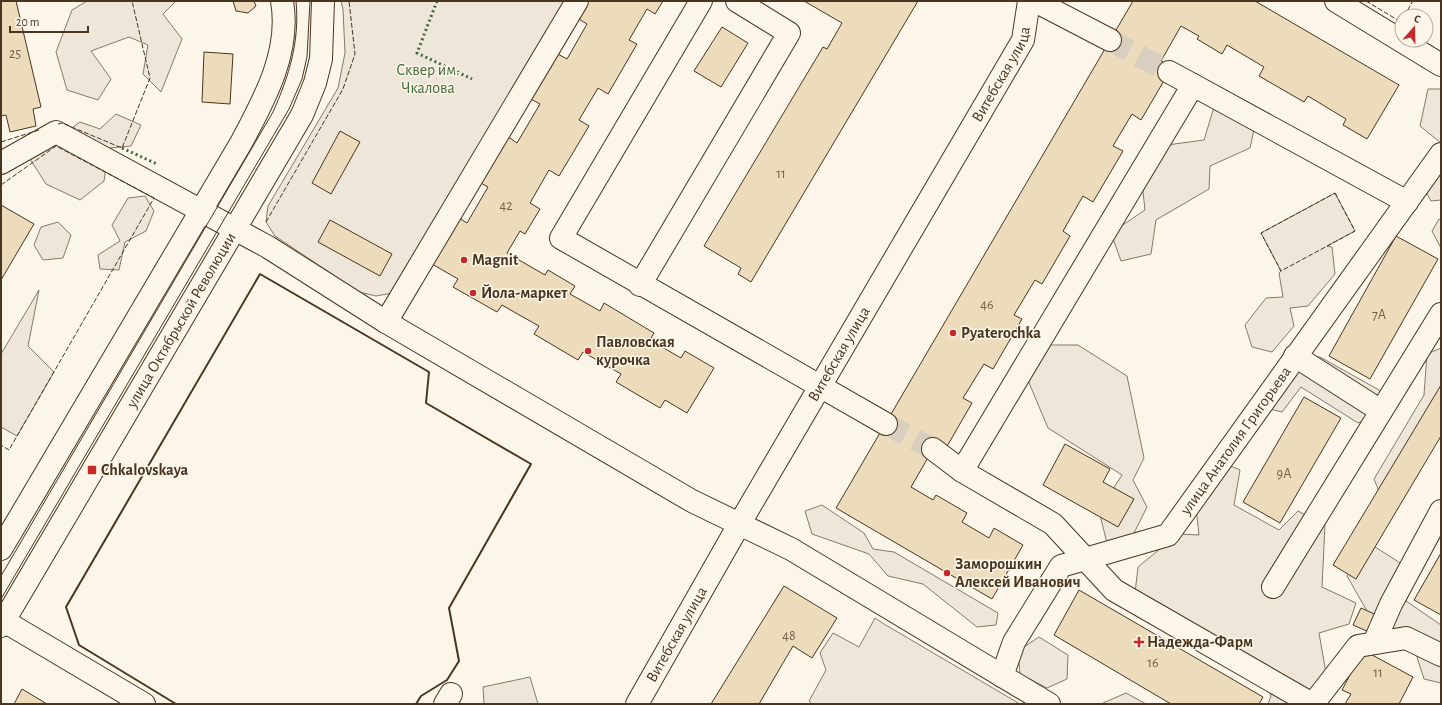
<svg xmlns="http://www.w3.org/2000/svg" width="1442" height="705" viewBox="0 0 1442 705" font-family="'Alegreya Sans',sans-serif">
  <rect width="100%" height="100%" fill="#fbf6e9"/>
  <path fill="#ede6d9" stroke="#887966" d="M87,1H176L163,14L182,39L161,92L143,74L148,45L129,37L91,51L111,79L98,100L67,90L56,52L72,10Z
    M341,1H567L393,293L376,296L359,292L275,236L266,222L268,206L338,88L345,53L343,10Z
    M1428,89H1441V143L1420,126Z
    M1214,107L1257,116L1250,148L1210,166L1209,189L1156,220L1151,254L1121,261L1111,233L1145,210L1142,183L1167,145L1204,140Z
    M116,114L141,125L131,146L109,148L104,181L80,200L46,184L30,159L80,122L100,129Z
    M1441,155V200L1431,201L1418,177Z
    M1335,193L1355,231L1327,246L1332,247L1335,274L1308,306L1290,308L1294,326L1272,352L1252,347L1245,325L1266,298L1283,297L1279,273L1281,271L1261,233Z
    M145,196L154,211L146,231L125,242L119,270L100,269L98,255L120,241L112,225L128,198Z
    M1439,219L1441,221V248L1432,231Z
    M58,222L71,235L63,258L43,260L34,245L41,227Z
    M39,290L28,346L54,372L17,436L1,427V354Z
    M1045,345H1078L1127,376L1144,458L1133,480L1147,507L1130,541L1107,543L1099,511L1122,475L1048,428L1027,378Z
    M1441,348V412L1383,501L1374,479L1424,395L1427,354Z
    M1320,357L1379,390L1388,412L1358,423L1301,387L1282,412L1265,408L1287,359Z
    M1224,463L1240,470L1234,505L1279,530L1298,511L1325,525L1322,587L1356,603L1349,624L1319,633L1326,673L1303,704H1268L1271,696L1256,659L1135,593L1138,567L1178,534L1199,535L1196,508Z
    M822,505L864,533L873,549L894,552L998,613L996,625L977,627L923,584L888,576L869,554L812,534L805,511Z
    M1372,545L1416,573L1406,601L1441,625V683L1424,679L1416,654L1380,634L1347,576Z
    M875,618L884,624L1020,704H812L809,701L826,670L820,653L833,633L859,647Z
    M1039,637L1068,655L1067,679L1047,688L1020,674L1018,651Z
    M530,677L538,704H484L483,687Z
    M1126,693L1146,704H1104L1103,703Z"/>
  <path fill="#ecdcbc" stroke="#4a3520" d="M1,1H16L41,107L33,109L36,126L10,132L6,115L1,116Z
    M233,1H254L256,6L248,13L236,11Z
    M587,1H663L655,14L647,9L629,40L637,44L608,94L598,88L579,120L589,126L559,176L549,170L530,203L540,209L525,234L520,231L507,253L545,275L548,270L575,286L570,294L600,311L604,303L654,333L650,340L681,358L685,351L714,368L687,413L665,400L660,408L616,382L621,374L583,352L578,360L534,334L539,326L521,316L502,305L497,312L453,287L458,279L432,264L459,218L467,223L488,187L479,182L507,136L517,143L540,104L529,98L556,53L567,59L587,24L577,18Z
    M804,1H918L751,282L738,274L741,268L704,246L823,47L827,49L842,23Z
    M1133,1H1255L1399,85L1367,139L1343,125L1346,119L1308,96L1304,102L1259,76L1264,67L1227,45L1222,54L1197,39L1199,36L1181,26L1161,61L1172,67L1141,120L1132,114L1113,146L1123,151L1093,202L1083,196L1063,231L1070,236L1042,284L1035,280L1014,315L1022,319L993,369L984,364L963,398L972,403L942,455L933,449L911,487L933,500L936,495L967,513L962,522L989,538L994,528L1023,545L992,599L836,508Z
    M722,27L748,43L721,87L694,71Z
    M204,52L233,54L230,104L202,102Z
    M340,131L360,142L331,194L312,183Z
    M1,205L34,224L1,280Z
    M330,220L392,254L380,276L318,242Z
    M1396,236L1438,259L1370,379L1329,356Z
    M1441,385V436L1356,579L1333,565Z
    M1304,397L1341,418L1280,523L1243,502Z
    M1065,444L1110,469L1103,482L1134,499L1118,527L1043,485Z
    M1441,553V615L1414,600Z
    M784,586L837,618L812,658L793,646L759,704H711Z
    M1079,590L1263,697L1259,704H1171L1054,635Z
    M1361,608L1379,616L1371,633L1353,625Z
    M1363,650L1413,677L1399,704H1345L1351,694L1342,690Z
    M22,689L47,704H14Z"/>
  <g fill="none" stroke-linecap="round" stroke-linejoin="round">
    <path stroke="#d8cfc1" stroke-width="22" stroke-dasharray="22 11" stroke-linecap="butt" d="M1110,40L1169,72
      M886,424L933,449"/>
    <defs>
      <g id="minor">
        <path d="M701,1L561,238L886,424"/>
        <path d="M1035,1L1110,40"/>
        <path d="M1336,1L1441,65"/>
        <path d="M1169,72L1193,85"/>
        <path d="M1,163L56,132L268,247L386,322L692,501L791,549L1049,704"/>
        <path d="M640,285L789,33L737,1"/>
        <path d="M386,322L577,1"/>
        <path d="M1295,356L1381,411"/>
        <path d="M933,449L962,471"/>
        <path d="M1273,587L1441,314"/>
        <path d="M4,621L144,704"/>
        <path d="M1374,643L1391,604L1441,511"/>
        <path id="s1" d="M1002,676L1014,642L1061,566L1168,535L1441,154"/>
        <path d="M445,704L451,694"/>
        <path id="s2" d="M637,704L740,523L1023,40L1029,1"/>
        <path d="M1312,704L1114,590L1053,524L962,471L1193,85L1407,202"/>
        <path d="M1313,704L1358,646L1406,638L1441,655"/>
      </g>
      <g id="major">
        <path d="M1,549L241,143C264,100 291,52 282,1"/>
        <path id="s3" d="M1,626L302,115L315,83L321,59L323,1"/>
      </g>
    </defs>
    <use href="#minor" stroke="#4a3520" stroke-width="24"/>
    <use href="#major" stroke="#4a3520" stroke-width="24"/>
    <use href="#minor" stroke="#fbf6e9" stroke-width="22"/>
    <use href="#major" stroke="#fbf6e9" stroke-width="22"/>
    <path stroke="#4a3520" stroke-width="1" d="M1,576L273,112C289,76 300,41 296,1
      M1,599L289,109L302,79L307,57L310,1"/>
    <path stroke="#436837" stroke-width="3" stroke-dasharray="2 3" stroke-linecap="butt" d="M437,1L417,53L472,79
      M122,148L157,164"/>
    <path stroke="#4a3520" stroke-width="1" stroke-dasharray="5 2" stroke-linecap="butt" d="M1366,1L1401,22L1402,20
      M1404,16L1413,1
      M58,124L62,123L122,148L150,78L132,1
      M1,142L39,130
      M1,185L56,146L154,198L9,450L1,445
      M1335,193L1355,231L1281,271L1261,233Z
      M266,222L343,89L355,54L349,1"/>
    <path stroke="#4a3520" stroke-width="2" d="M176,704L79,645L66,607L260,274L429,372L426,403L531,464L449,608L459,661L447,680L421,696L416,704"/>
  </g>
  <g fill="#c62828" stroke="#fbf6e9" stroke-width="1.5">
    <circle cx="464" cy="260" r="4"/>
    <circle cx="473" cy="293" r="4"/>
    <circle cx="953" cy="333" r="4"/>
    <circle cx="588" cy="351" r="4"/>
    <rect x="87" y="465" width="10" height="10" rx="2"/>
    <circle cx="947" cy="573" r="4"/>
    <path d="M1137 636h4v4h4v4h-4v4h-4v-4h-4v-4h4z"/>
  </g>
  <g text-anchor="middle" dominant-baseline="central" stroke-width="3" stroke-linejoin="round" paint-order="stroke">
    <g font-size="14" fill="#725f47">
      <text x="15" y="54">25</text>
      <text x="781" y="174">11</text>
      <text x="506" y="206">42</text>
      <text x="987" y="305">46</text>
      <text x="1379" y="315">7А</text>
      <text x="1284" y="474">9А</text>
      <text x="789" y="636">48</text>
      <text x="1153" y="663">16</text>
      <text x="1378" y="673">11</text>
    </g>
    <g font-size="16" fill="#436837" stroke="#fbf6e9">
      <text x="428" y="70">Сквер им.<tspan x="428" dy="18">Чкалова</tspan></text>
    </g>
    <g font-size="16" fill="#4a3520" stroke="#fbf6e9">
      <text stroke="none"><textPath href="#s2" startOffset="728">Витебская улица</textPath></text>
      <text stroke="none"><textPath href="#s3" startOffset="355">улица Октябрьской Революции</textPath></text>
      <text stroke="none"><textPath href="#s2" startOffset="404">Витебская улица</textPath></text>
      <text stroke="none"><textPath href="#s1" startOffset="353">улица Анатолия Григорьева</textPath></text>
      <text stroke="none"><textPath href="#s2" startOffset="80">Витебская улица</textPath></text>
    </g>
    <g font-size="16" font-weight="bold" fill="#4a3520" stroke="#fbf6e9" text-anchor="start">
      <text x="472" y="260">Magnit</text>
      <text x="481" y="293">Йола-маркет</text>
      <text x="961" y="333">Pyaterochka</text>
      <text x="596" y="342">Павловская<tspan x="596" dy="18">курочка</tspan></text>
      <text x="101" y="470">Chkalovskaya</text>
      <text x="955" y="564">Заморошкин<tspan x="955" dy="18">Алексей Иванович</tspan></text>
      <text x="1147" y="642">Надежда-Фарм</text>
    </g>
  </g>
  <rect width="1442" height="705" fill="none" stroke="#4a3520" stroke-width="4"/>
  <g transform="translate(1414 28) rotate(20)"><circle r="19" fill="#fbf6e9" stroke="#b4a999"/>
  <path d="M0-3L7 15L0 10L-7 15Z" fill="#c62828"/>
  <text y="-6" font-size="11" font-weight="bold" text-anchor="middle" fill="#4a3520">С</text>
  </g>
  <path d="M10 26v6h78v-6" fill="none" stroke="#4a3520" stroke-width="2"/>
  <text x="16" y="26" font-size="12" fill="#4a3520" stroke="#fbf6e9" stroke-width="3" paint-order="stroke">20 m</text>
</svg>
